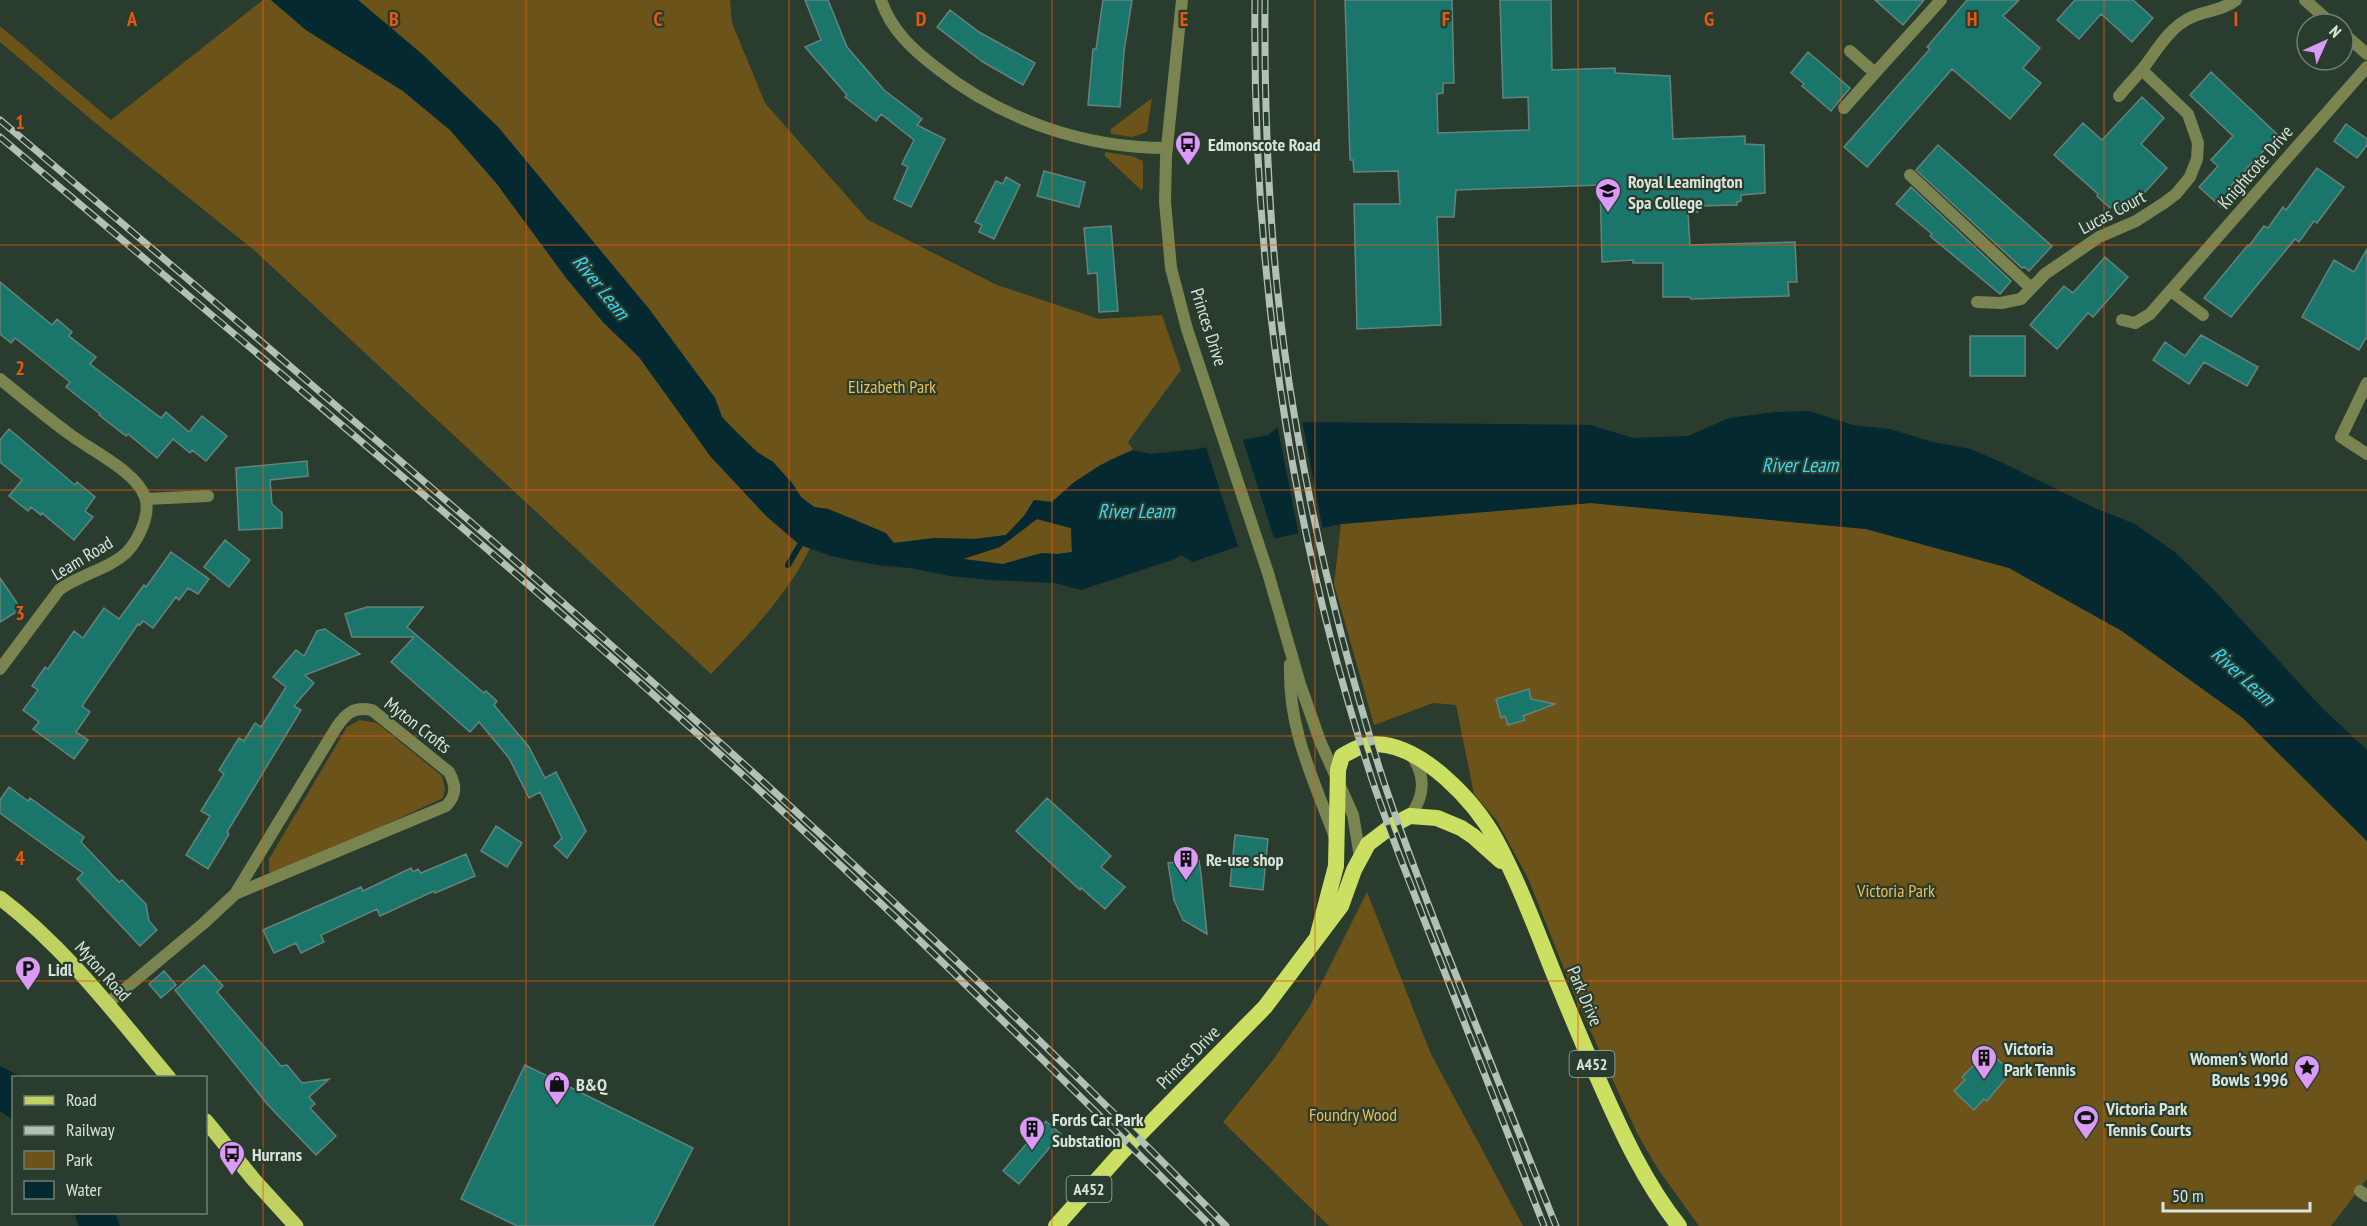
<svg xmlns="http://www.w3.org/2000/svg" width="2367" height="1226" viewBox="0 0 2367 1226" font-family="'PT Sans Narrow',sans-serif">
  <rect width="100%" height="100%" fill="#293c2d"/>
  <path fill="#6c531a" d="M263,0H271L306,30L403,91L450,130L497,184L567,279L603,322L639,357L711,457L800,545L810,548C790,592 745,639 711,674L255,251L93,121L0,42V26L111,120Z
    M358,0H730L732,23L765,103L868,220L997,285L1099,319L1162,315L1181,370L1128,442L1133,450C1101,461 1076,480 1052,502L1034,500L1024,516L1006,535L975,539L935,538L894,543L856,520L828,509L814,507L801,497L792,483L773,462L757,452L722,417L715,398L649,309L498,127L423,55Z
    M1152,98L1147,132L1133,137L1111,134V129Z
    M1105,152L1132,156L1143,161V189L1141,190L1105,156Z
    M1591,503L1866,529L2009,568L2122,631L2243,718L2367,841V1179L2331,1226H1699L1658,1169L1637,1133L1576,999L1528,878L1497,821L1474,794L1456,705L1433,703L1374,725L1334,584L1341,524Z
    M1037,519L1071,528L1072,552L1057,554L1042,553L1003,564L962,559L1000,547Z
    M360,720L377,723L442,776L445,789L443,798L278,875L269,872V859L347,727Z
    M1367,892L1431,1054L1523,1226H1329L1223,1122L1273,1060L1310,1006Z"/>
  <path fill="#052931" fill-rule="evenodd" d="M271,0H358L423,55L498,127L649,309L715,398L722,417L734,430L757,452L773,462L792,483L801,497L814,507L828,509L886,533L894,543L935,538L975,539L1006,535L1024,516L1034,500L1052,502L1073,483L1099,466L1133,450L1150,454L1197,449L1268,435L1280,426L1309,422L1591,425L1633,438L1688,436L1729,418L1775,412L1809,411L1853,425L1890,429L1933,442L1971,449L2003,463L2095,508L2135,524L2176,553L2214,590L2322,708L2367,750V841L2243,718L2122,631L2009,568L1866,529L1591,503L1341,524L1236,547L1193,562L1181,555L1175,559L1081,590L1055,583L990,580L950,576L910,568L877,565L831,556L800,545L766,516L711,457L639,357L603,322L567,279L497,184L450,130L403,91L306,30ZM1037,519L1071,528L1072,552L1057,554L1042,553L1003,564L963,559L1000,547Z
    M0,1066L22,1077L14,1078L13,1120L0,1111Z
    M74,1213H115L120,1226H79Z"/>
  <path fill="#293c2d" d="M1302,420L1323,531L1299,536L1277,424Z
    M1242,437L1275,541L1239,549L1205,444Z"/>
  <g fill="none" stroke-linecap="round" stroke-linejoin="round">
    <path stroke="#052931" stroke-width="6" d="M788,565L804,538"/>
  </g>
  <path fill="#1a766b" stroke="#64837e" stroke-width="1.5" d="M805,0H828L847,47L884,90L922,119L917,125L945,139L911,207L894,199L908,167L902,164L914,140L881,114L876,121L845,97L847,95L805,47L821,40Z
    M1103,0H1132L1124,52L1120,107L1088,105L1093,49H1096Z
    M1345,0H1452L1454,83H1443V93L1437,94L1438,133L1529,130L1528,97L1503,98L1500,0H1551L1552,70L1615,68V73L1670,76L1673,139L1745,136V144L1764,145L1765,193L1741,195V201L1737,202V205L1698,206V212L1688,213L1690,245L1795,242L1797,282H1788L1789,296L1691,299L1690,297H1663V263H1633V260L1602,262L1600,185L1456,190L1454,217H1437L1441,325L1357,329L1354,204H1400L1398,171L1354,172L1353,160H1350Z
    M1875,0H1924L1903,25Z
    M1967,0H2019L2003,16L2040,48L2023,68L2041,83L2010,119L1952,69L1867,167L1844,147L1930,49L1927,47Z
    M2075,0H2133L2153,18L2132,42L2101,14L2079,39L2057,20Z
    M950,10L979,32L1035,63L1023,85L983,62L937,27Z
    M1808,52L1850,88L1831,111L1802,86L1804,84L1791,73Z
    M2211,72L2278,135L2228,189L2232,193L2221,207L2199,187L2218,166L2211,160L2233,136L2190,95Z
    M2142,97L2164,118L2141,144L2167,168L2124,215L2113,205L2110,208L2097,196L2098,194L2054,155L2083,123L2102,140Z
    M2346,124L2367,139V145L2357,158L2334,141Z
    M1938,145L2052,246L2029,271L2024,267L2022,268L1916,170Z
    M2317,168L2344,187L2317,223L2314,221L2299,242L2295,239L2231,317L2204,298L2248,245L2249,246L2264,226L2268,228L2283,207L2286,210Z
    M1044,171L1085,182L1079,207L1037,196Z
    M1006,177L1020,185L994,239L979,232L982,225L975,222L996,181L1003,184Z
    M1911,187L2011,281L2000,294L1930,236L1932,234L1896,204Z
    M1111,226L1118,311L1099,312L1097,273L1088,274L1084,228Z
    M2367,249V336L2359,350L2302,317L2334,260L2354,272Z
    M2105,257L2128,277L2093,317L2088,313L2057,349L2030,325L2064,286L2073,293Z
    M0,282L52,325L57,319L72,332L69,336L96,357L90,364L161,418L166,412L189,432L202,416L227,436L206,461L192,450L190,453L173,439L157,458L128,434L126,436L99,415L100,414L66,387L70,382L24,345L15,338L11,343L0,334Z
    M2201,335L2258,367L2247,386L2204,362L2189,384L2153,360L2165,342L2185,356Z
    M1970,336H2025V376H1970Z
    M9,429L75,485L77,482L95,497L85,511L93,517L74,540L42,513L41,515L31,507L28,511L9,496L22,480L0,462V440Z
    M307,461L308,476L270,480L272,504L282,513V528L239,530L236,468Z
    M225,540L250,560L229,587L204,567Z
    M171,552L209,579L198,594L188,588L179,600L176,597L153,628L143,621L140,625L138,624L82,706L90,712L76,732L88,740L74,759L33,729L39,722L23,710L38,690L32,686L45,667L48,669L74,631L83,638L104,608L119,619L144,585L146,587Z
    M0,578L21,609L0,622Z
    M367,607H423L407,627L484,693L486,691L497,701L494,705L529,747L545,778L556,772L586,831L567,858L554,846L562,838L540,792L529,798L509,758L479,722L470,732L391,662L414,637H352L345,614Z
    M325,629L360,654L305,675L314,683L294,706L301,710L227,832L229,834L208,869L186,855L210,816L201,811L224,774L219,770L239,738L244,741L255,723L261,727L286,687L273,677L296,650L304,656L317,631Z
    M1529,689L1531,699L1555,704L1523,716L1525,720L1508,725L1505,716L1501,718L1496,699Z
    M9,787L28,801L30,798L84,837L81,842L119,882L122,880L146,904L149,921L157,930L140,946L77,879L83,873L0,813V800Z
    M1047,798L1111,856L1101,867L1125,887L1105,909L1081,888L1080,890L1016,831Z
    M496,826L522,843L507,867L481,851Z
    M1235,835L1268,839L1263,890L1230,886Z
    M466,854L475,876L435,893L434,891L380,916L377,909L321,935L324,942L301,953L296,943L274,953L263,930L361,887L363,891L411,868L413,872L418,869L421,873Z
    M1199,860L1201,874L1207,934L1183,920L1174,900L1168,863Z
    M204,965L223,986L217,992L281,1066L287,1065L302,1083L329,1079L309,1097L315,1104L310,1108L336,1136L316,1155L268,1105L175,990Z
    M164,971L176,985L161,998L149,984Z
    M1992,1054L2011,1072L1987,1101L1984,1099L1974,1110L1954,1091L1965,1080L1962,1077L1977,1062L1980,1065Z
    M525,1065L693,1148L653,1226H517L461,1199Z
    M1046,1121L1061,1134L1019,1184L1003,1171Z"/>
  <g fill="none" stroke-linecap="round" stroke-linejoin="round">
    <path stroke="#7a8451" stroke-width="12" d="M881,0C891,30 913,50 938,69C1003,120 1084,148 1167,148
      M1875,73L1941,0
      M2119,96C2127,86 2136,77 2144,67C2155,53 2165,35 2180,24C2197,10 2220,13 2236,0
      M1844,108L1875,73L1850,51
      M1910,175L2031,288
      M2171,291L2203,315
      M1977,302L2001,303L2021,299L2045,274L2099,237L2136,221L2164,203L2176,194L2190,177L2197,159L2198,143L2188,114L2142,70
      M2122,320L2135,323L2150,314L2367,67
      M0,379C22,397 45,416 68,433C90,450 136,471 145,497C151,514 139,539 127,552C109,569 79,575 59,590L0,669
      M2367,383L2341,437L2367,454
      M146,499L208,496
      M1410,816C1425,796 1426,777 1412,756
      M108,1003L204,923L235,894L336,728C346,713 354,706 372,710L449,772C456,785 457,795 446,806L235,894
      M2360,1191L2367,1196"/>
    <path stroke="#7a8451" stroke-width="12" d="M1182,0L1166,157L1165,202L1171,268L1187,329L1268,573L1300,684L1320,741L1353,815L1360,857
      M2305,0L2332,24
      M2343,33L2367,54
      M1290,664C1288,729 1312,775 1334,835"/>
    <path stroke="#bed161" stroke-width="15" d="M0,898C66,948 116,1015 169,1078
      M206,1121L254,1180L296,1226"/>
    <path stroke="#cbe063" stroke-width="16" d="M1317,938L1336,866L1338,770L1342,756C1353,750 1363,744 1376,744C1423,745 1475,802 1496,840C1519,883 1536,929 1554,974C1569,1010 1584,1047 1600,1083C1622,1133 1645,1183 1679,1226
      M1056,1226L1122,1152L1265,1007L1341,906L1354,870L1368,844L1393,825L1410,816L1437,818L1461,828L1473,836L1501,861"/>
    <defs>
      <path id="rail" d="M1255,0C1252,260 1288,519 1368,767C1384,818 1404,867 1423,917C1463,1020 1504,1123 1544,1226
        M1265,0C1264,128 1270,256 1289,382C1309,512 1340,641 1379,767C1397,824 1419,880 1440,935C1478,1032 1517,1129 1556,1226
        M0,120C421,476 841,832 1226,1226
        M0,137C250,348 503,557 745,777C904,922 1058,1074 1211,1226"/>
    </defs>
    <use href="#rail" stroke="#b3c0b5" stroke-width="7"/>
    <use href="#rail" stroke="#293c2d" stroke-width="4.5" stroke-dasharray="14" stroke-linecap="butt"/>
  </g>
  <path fill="none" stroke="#e8590c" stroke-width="1.5" stroke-opacity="0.55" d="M263,0V1226M526,0V1226M789,0V1226M1052,0V1226M1315,0V1226M1578,0V1226M1841,0V1226M2104,0V1226M0,245H2367M0,490H2367M0,736H2367M0,981H2367"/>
  <defs>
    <symbol id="bus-pin" viewBox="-11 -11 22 30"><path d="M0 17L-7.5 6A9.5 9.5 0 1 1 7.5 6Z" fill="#da9af6" stroke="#293c2d"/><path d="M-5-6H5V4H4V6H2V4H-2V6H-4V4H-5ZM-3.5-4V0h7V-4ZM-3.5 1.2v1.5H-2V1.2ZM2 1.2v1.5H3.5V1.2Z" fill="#111"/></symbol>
    <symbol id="university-pin" viewBox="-11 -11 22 30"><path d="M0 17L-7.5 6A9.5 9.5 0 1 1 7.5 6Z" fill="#da9af6" stroke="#293c2d"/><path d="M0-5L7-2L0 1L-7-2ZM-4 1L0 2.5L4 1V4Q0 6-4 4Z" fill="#111"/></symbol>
    <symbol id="building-pin" viewBox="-11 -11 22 30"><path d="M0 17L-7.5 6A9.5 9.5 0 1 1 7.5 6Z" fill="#da9af6" stroke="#293c2d"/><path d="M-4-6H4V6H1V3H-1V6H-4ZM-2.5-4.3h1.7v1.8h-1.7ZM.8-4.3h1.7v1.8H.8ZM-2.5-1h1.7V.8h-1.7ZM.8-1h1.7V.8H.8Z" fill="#111"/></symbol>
    <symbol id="parking-pin" viewBox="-11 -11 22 30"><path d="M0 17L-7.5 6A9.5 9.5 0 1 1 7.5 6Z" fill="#da9af6" stroke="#293c2d"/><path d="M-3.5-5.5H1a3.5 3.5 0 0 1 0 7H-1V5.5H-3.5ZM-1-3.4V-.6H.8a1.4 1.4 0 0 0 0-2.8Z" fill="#111"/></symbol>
    <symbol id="sight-pin" viewBox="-11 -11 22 30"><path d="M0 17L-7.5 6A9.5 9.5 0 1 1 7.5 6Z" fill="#da9af6" stroke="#293c2d"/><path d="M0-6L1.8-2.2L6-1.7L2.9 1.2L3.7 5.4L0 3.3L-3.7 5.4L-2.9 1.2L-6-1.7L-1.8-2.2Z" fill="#111"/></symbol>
    <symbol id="shop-pin" viewBox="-11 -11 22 30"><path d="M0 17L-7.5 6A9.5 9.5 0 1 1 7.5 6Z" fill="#da9af6" stroke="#293c2d"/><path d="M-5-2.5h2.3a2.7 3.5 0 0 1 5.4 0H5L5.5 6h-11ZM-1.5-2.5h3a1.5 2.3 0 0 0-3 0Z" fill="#111"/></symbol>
    <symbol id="stadium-pin" viewBox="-11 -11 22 30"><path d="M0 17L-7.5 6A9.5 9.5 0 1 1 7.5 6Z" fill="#da9af6" stroke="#293c2d"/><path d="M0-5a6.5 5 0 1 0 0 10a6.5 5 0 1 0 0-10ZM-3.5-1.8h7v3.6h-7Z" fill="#111"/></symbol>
  </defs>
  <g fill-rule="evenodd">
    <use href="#bus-pin" x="1173" y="129" width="30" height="40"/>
    <use href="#university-pin" x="1593" y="176" width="30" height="40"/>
    <use href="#building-pin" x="1171" y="844" width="30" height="40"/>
    <use href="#parking-pin" x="13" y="954" width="30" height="40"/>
    <use href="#building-pin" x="1969" y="1043" width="30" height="40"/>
    <use href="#sight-pin" x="2292" y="1053" width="30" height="40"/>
    <use href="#shop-pin" x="542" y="1069" width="30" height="40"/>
    <use href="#stadium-pin" x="2071" y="1103" width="30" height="40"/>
    <use href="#building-pin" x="1017" y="1114" width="30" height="40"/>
    <use href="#bus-pin" x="217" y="1139" width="30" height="40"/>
  </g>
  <g text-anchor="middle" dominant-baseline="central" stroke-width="4.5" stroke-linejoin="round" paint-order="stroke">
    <g fill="#293c2d" stroke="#a4b2a7" stroke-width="1.5">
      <rect x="1569.5" y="1051" width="45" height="26" rx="4.5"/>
      <rect x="1066.5" y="1176" width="45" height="26" rx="4.5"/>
    </g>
    <g font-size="16" font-weight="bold" fill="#d9e4db">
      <text x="1592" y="1064">A452</text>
      <text x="1089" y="1189">A452</text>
    </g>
    <g font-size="18" font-weight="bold" fill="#d9e4db" stroke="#293c2d" text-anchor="start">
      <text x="1208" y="144">Edmonscote Road</text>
      <text x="1628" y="181">Royal Leamington<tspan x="1628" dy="21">Spa College</tspan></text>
      <text x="1206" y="859">Re-use shop</text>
      <text x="48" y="969">Lidl</text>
      <text x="2004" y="1048">Victoria<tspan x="2004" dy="21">Park Tennis</tspan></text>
      <text x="2288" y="1058" text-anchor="end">Women's World<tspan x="2288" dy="21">Bowls 1996</tspan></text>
      <text x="576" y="1084">B&amp;Q</text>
      <text x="2106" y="1108">Victoria Park<tspan x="2106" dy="21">Tennis Courts</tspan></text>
      <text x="1052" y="1119">Fords Car Park<tspan x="1052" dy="21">Substation</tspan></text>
      <text x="252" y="1154">Hurrans</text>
    </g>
    <g font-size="18" fill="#d9e4db" stroke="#293c2d">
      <text transform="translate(2255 167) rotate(-49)">Knightcote Drive</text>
      <text transform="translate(2112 212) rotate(-28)">Lucas Court</text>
      <text transform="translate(1209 327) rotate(72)">Princes Drive</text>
      <text transform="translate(82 558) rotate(-31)">Leam Road</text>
      <text transform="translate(418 725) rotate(38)">Myton Crofts</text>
      <text transform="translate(103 971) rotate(48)">Myton Road</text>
      <text transform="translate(1585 996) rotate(67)">Park Drive</text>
      <text transform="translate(1188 1057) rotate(-45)">Princes Drive</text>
    </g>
    <g font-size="18" fill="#eebe54" stroke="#293c2d">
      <text x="892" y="386">Elizabeth Park</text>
      <text x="1896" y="890">Victoria Park</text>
      <text x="1353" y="1114">Foundry Wood</text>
    </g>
    <g font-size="20" font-style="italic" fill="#37d7fa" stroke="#293c2d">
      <text transform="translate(601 287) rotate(51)">River Leam</text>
      <text x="1800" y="465">River Leam</text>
      <text x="1136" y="511">River Leam</text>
      <text transform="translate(2243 676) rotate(42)">River Leam</text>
    </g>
  </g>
  <g font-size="20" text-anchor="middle" font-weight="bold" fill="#e8590c" stroke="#293c2d" stroke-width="4.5" stroke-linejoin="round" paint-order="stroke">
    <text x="132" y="26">A</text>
    <text x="394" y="26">B</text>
    <text x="658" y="26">C</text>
    <text x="921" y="26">D</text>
    <text x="1184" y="26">E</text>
    <text x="1446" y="26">F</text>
    <text x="1709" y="26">G</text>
    <text x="1972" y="26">H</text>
    <text x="2236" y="26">I</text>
    <text x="20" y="129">1</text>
    <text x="20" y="375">2</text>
    <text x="20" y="620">3</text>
    <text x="20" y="865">4</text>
  </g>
  <rect x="12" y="1076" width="195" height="138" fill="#293c2d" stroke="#6f7f73" stroke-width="1.5"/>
  <rect x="24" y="1096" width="30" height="9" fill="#bed161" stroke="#6f7f73" stroke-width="1.5"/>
  <text x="66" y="1106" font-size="18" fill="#d9e4db">Road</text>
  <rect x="24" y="1126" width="30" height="9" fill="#b3c0b5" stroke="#6f7f73" stroke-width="1.5"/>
  <text x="66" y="1136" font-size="18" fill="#d9e4db">Railway</text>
  <rect x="24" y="1151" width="30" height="18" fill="#6c531a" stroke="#6f7f73" stroke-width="1.5"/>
  <text x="66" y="1166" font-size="18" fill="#d9e4db">Park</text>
  <rect x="24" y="1181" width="30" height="18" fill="#052931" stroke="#6f7f73" stroke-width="1.5"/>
  <text x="66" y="1196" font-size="18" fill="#d9e4db">Water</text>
  <g transform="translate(2325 42) rotate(45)"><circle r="28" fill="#293c2d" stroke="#6f7f73" stroke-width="1.5"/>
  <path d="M0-4.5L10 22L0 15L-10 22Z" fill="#da9af6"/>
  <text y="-9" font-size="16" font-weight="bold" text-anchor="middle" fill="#d9e4db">N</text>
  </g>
  <path d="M2163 1202v9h147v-9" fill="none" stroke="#d9e4db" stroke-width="3"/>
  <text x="2172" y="1202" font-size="18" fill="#d9e4db" stroke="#293c2d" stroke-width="4.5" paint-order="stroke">50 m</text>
</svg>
